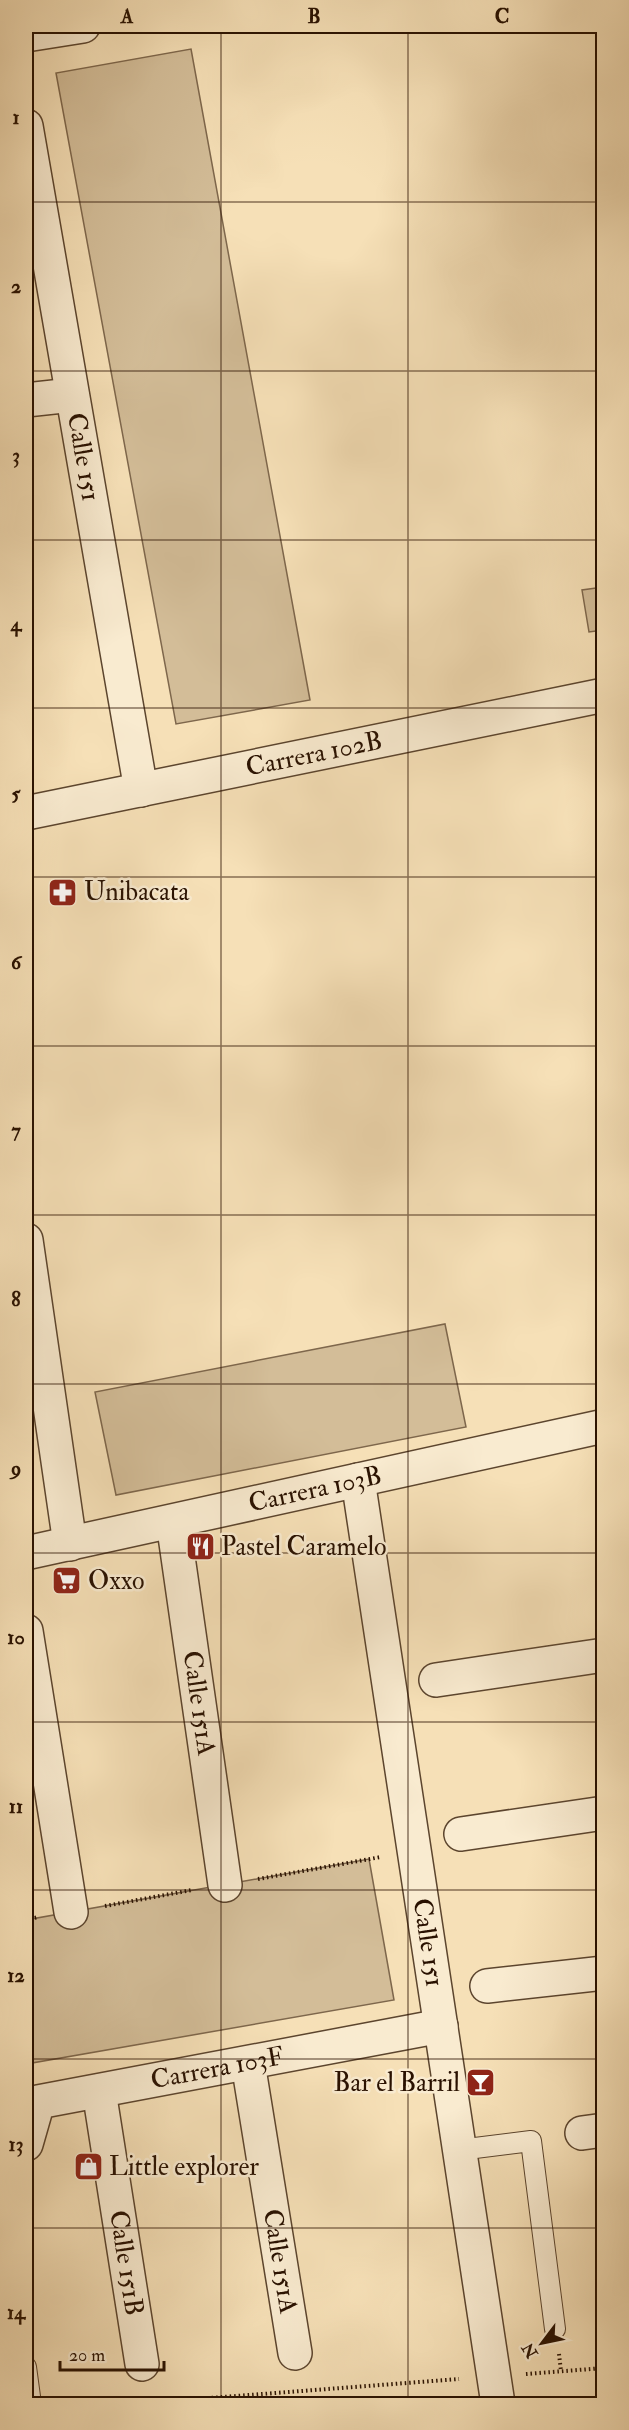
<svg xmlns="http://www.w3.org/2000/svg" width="629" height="2430" viewBox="0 0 629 2430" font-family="'IM FELL Double Pica',serif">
  <rect width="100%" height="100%" fill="#f6e0b7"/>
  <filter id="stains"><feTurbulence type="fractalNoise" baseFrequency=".00333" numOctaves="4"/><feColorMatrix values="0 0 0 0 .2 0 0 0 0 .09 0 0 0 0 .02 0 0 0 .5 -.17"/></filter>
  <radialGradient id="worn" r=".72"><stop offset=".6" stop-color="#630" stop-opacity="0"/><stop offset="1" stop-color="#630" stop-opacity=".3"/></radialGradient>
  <path fill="#d3bd98" stroke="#7e674c" stroke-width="1.5" d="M191,49L310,700L176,724L56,73Z
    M603,587V630L589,632L582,590Z
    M445,1324L466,1427L116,1495L95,1392Z
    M369,1859L394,2000L26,2064V1920Z"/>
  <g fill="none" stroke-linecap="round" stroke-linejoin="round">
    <defs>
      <path id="service" d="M459,2150L531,2141L555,2329
        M26,2367L31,2404"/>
      <g id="minor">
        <path d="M26,35L83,26"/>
        <path id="s1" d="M26,126L141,790"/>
        <path d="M26,400L72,395"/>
        <path id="s2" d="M26,813L604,695"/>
        <path d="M26,1240L70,1544"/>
        <path id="s3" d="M358,1480L498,2404"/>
        <path id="s4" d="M173,1522L225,1885"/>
        <path d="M26,1631L71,1912"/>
        <path d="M436,1680L604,1655"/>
        <path d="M461,1834L604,1813"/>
        <path d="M487,1986L604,1973"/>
        <path id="s5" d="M248,2063L295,2353"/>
        <path id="s6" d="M99,2091L142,2364"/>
        <path d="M582,2133L604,2130"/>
        <path id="s7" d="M26,2144L38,2102L441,2026"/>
      </g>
      <g id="tertiary">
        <path id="s8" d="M26,1553L604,1426"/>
      </g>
    </defs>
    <use href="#service" stroke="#5c452e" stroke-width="22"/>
    <use href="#minor" stroke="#5c452e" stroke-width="36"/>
    <use href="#tertiary" stroke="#5c452e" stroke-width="36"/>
    <path stroke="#291100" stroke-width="4" stroke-dasharray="1.5 3" stroke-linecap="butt" d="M258,1879L381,1857
      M105,1906L192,1890
      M26,1920L38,1917
      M559,2354L561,2371
      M526,2374L604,2368
      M131,2404L459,2379"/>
    <use href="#service" stroke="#f9ebd0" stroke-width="20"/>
    <use href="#minor" stroke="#f9ebd0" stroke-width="33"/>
    <use href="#tertiary" stroke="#f9ebd0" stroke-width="33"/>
  </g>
  <path fill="none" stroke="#291100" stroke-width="1.5" stroke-opacity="0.55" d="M221,26V2404M408,26V2404M26,202H604M26,371H604M26,540H604M26,708H604M26,877H604M26,1046H604M26,1215H604M26,1384H604M26,1553H604M26,1722H604M26,1890H604M26,2059H604M26,2228H604"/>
  <defs>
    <symbol id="pharmacy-square" viewBox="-11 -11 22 22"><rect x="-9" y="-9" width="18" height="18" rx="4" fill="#8f2418" stroke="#f9ebd0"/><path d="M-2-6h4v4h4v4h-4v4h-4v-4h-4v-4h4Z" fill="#fff"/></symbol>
    <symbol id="restaurant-square" viewBox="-11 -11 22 22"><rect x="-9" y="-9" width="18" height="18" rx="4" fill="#8f2418" stroke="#f9ebd0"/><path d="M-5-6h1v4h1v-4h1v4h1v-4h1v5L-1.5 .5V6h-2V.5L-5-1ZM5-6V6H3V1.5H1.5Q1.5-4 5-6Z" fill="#fff"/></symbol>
    <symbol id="supermarket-square" viewBox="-11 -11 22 22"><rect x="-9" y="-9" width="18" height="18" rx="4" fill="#8f2418" stroke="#f9ebd0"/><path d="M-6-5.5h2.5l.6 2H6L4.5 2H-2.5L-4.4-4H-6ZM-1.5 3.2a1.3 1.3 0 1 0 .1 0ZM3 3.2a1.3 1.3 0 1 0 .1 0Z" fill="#fff"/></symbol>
    <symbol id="bar-square" viewBox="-11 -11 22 22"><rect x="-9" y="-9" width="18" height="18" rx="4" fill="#8f2418" stroke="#f9ebd0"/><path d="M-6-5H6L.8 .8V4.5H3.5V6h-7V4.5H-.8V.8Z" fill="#fff"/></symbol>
    <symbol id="shop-square" viewBox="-11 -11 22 22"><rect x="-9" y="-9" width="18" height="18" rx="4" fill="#8f2418" stroke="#f9ebd0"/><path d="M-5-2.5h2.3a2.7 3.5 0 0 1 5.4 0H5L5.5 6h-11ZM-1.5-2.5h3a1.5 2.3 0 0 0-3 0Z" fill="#fff"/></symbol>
  </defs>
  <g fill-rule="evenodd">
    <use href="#pharmacy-square" x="46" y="876" width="33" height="33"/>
    <use href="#restaurant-square" x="184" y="1530" width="33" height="33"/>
    <use href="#supermarket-square" x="50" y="1564" width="33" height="33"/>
    <use href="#bar-square" x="464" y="2066" width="33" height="33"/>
    <use href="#shop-square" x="72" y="2150" width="33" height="33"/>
  </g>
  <g text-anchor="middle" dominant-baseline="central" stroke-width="5" stroke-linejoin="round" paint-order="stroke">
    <g font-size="26" fill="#291100" stroke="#f9ebd0">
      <text stroke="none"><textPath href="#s1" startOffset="336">Calle 151</textPath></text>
      <text stroke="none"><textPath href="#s2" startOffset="294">Carrera 102B</textPath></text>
      <text stroke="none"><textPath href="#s8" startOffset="296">Carrera 103B</textPath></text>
      <text stroke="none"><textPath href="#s4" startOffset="183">Calle 151A</textPath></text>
      <text stroke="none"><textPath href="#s3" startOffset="468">Calle 151</textPath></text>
      <text stroke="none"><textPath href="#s7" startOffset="226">Carrera 103F</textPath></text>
      <text stroke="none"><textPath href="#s5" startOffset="201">Calle 151A</textPath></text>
      <text stroke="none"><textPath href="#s6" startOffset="174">Calle 151B</textPath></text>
    </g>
    <g font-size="26" fill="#291100" stroke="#f9ebd0" text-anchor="start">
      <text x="84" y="892">Unibacata</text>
      <text x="221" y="1547">Pastel Caramelo</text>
      <text x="88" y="1581">Oxxo</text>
      <text x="460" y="2083" text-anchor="end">Bar el Barril</text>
      <text x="109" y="2167">Little explorer</text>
    </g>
  </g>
  <rect width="629" height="2430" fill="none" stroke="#f6e0b7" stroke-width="66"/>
  <g transform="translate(542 2343) rotate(238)" stroke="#f9ebd0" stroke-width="4.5" paint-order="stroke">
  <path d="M0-4.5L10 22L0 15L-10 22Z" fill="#291100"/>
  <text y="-9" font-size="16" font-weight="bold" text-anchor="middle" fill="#291100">N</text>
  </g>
  <path d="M60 2361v9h104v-9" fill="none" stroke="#291100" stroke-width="3"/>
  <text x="69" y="2361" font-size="18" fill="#291100" stroke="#f9ebd0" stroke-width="4.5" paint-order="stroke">20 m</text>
  <rect x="33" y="33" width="563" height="2364" fill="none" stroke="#291100" stroke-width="2"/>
  <g font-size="20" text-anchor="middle" font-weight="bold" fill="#291100">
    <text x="127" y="23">A</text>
    <text x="314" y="23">B</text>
    <text x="502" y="23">C</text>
    <text x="16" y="124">1</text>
    <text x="16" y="293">2</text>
    <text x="16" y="462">3</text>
    <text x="16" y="631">4</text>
    <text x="16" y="800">5</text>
    <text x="16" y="969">6</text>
    <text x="16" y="1137">7</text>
    <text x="16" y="1306">8</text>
    <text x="16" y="1475">9</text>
    <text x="16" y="1644">10</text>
    <text x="16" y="1813">11</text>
    <text x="16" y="1982">12</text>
    <text x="16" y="2151">13</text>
    <text x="16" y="2319">14</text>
  </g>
  <rect width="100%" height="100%" filter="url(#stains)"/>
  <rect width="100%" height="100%" fill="url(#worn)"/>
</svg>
